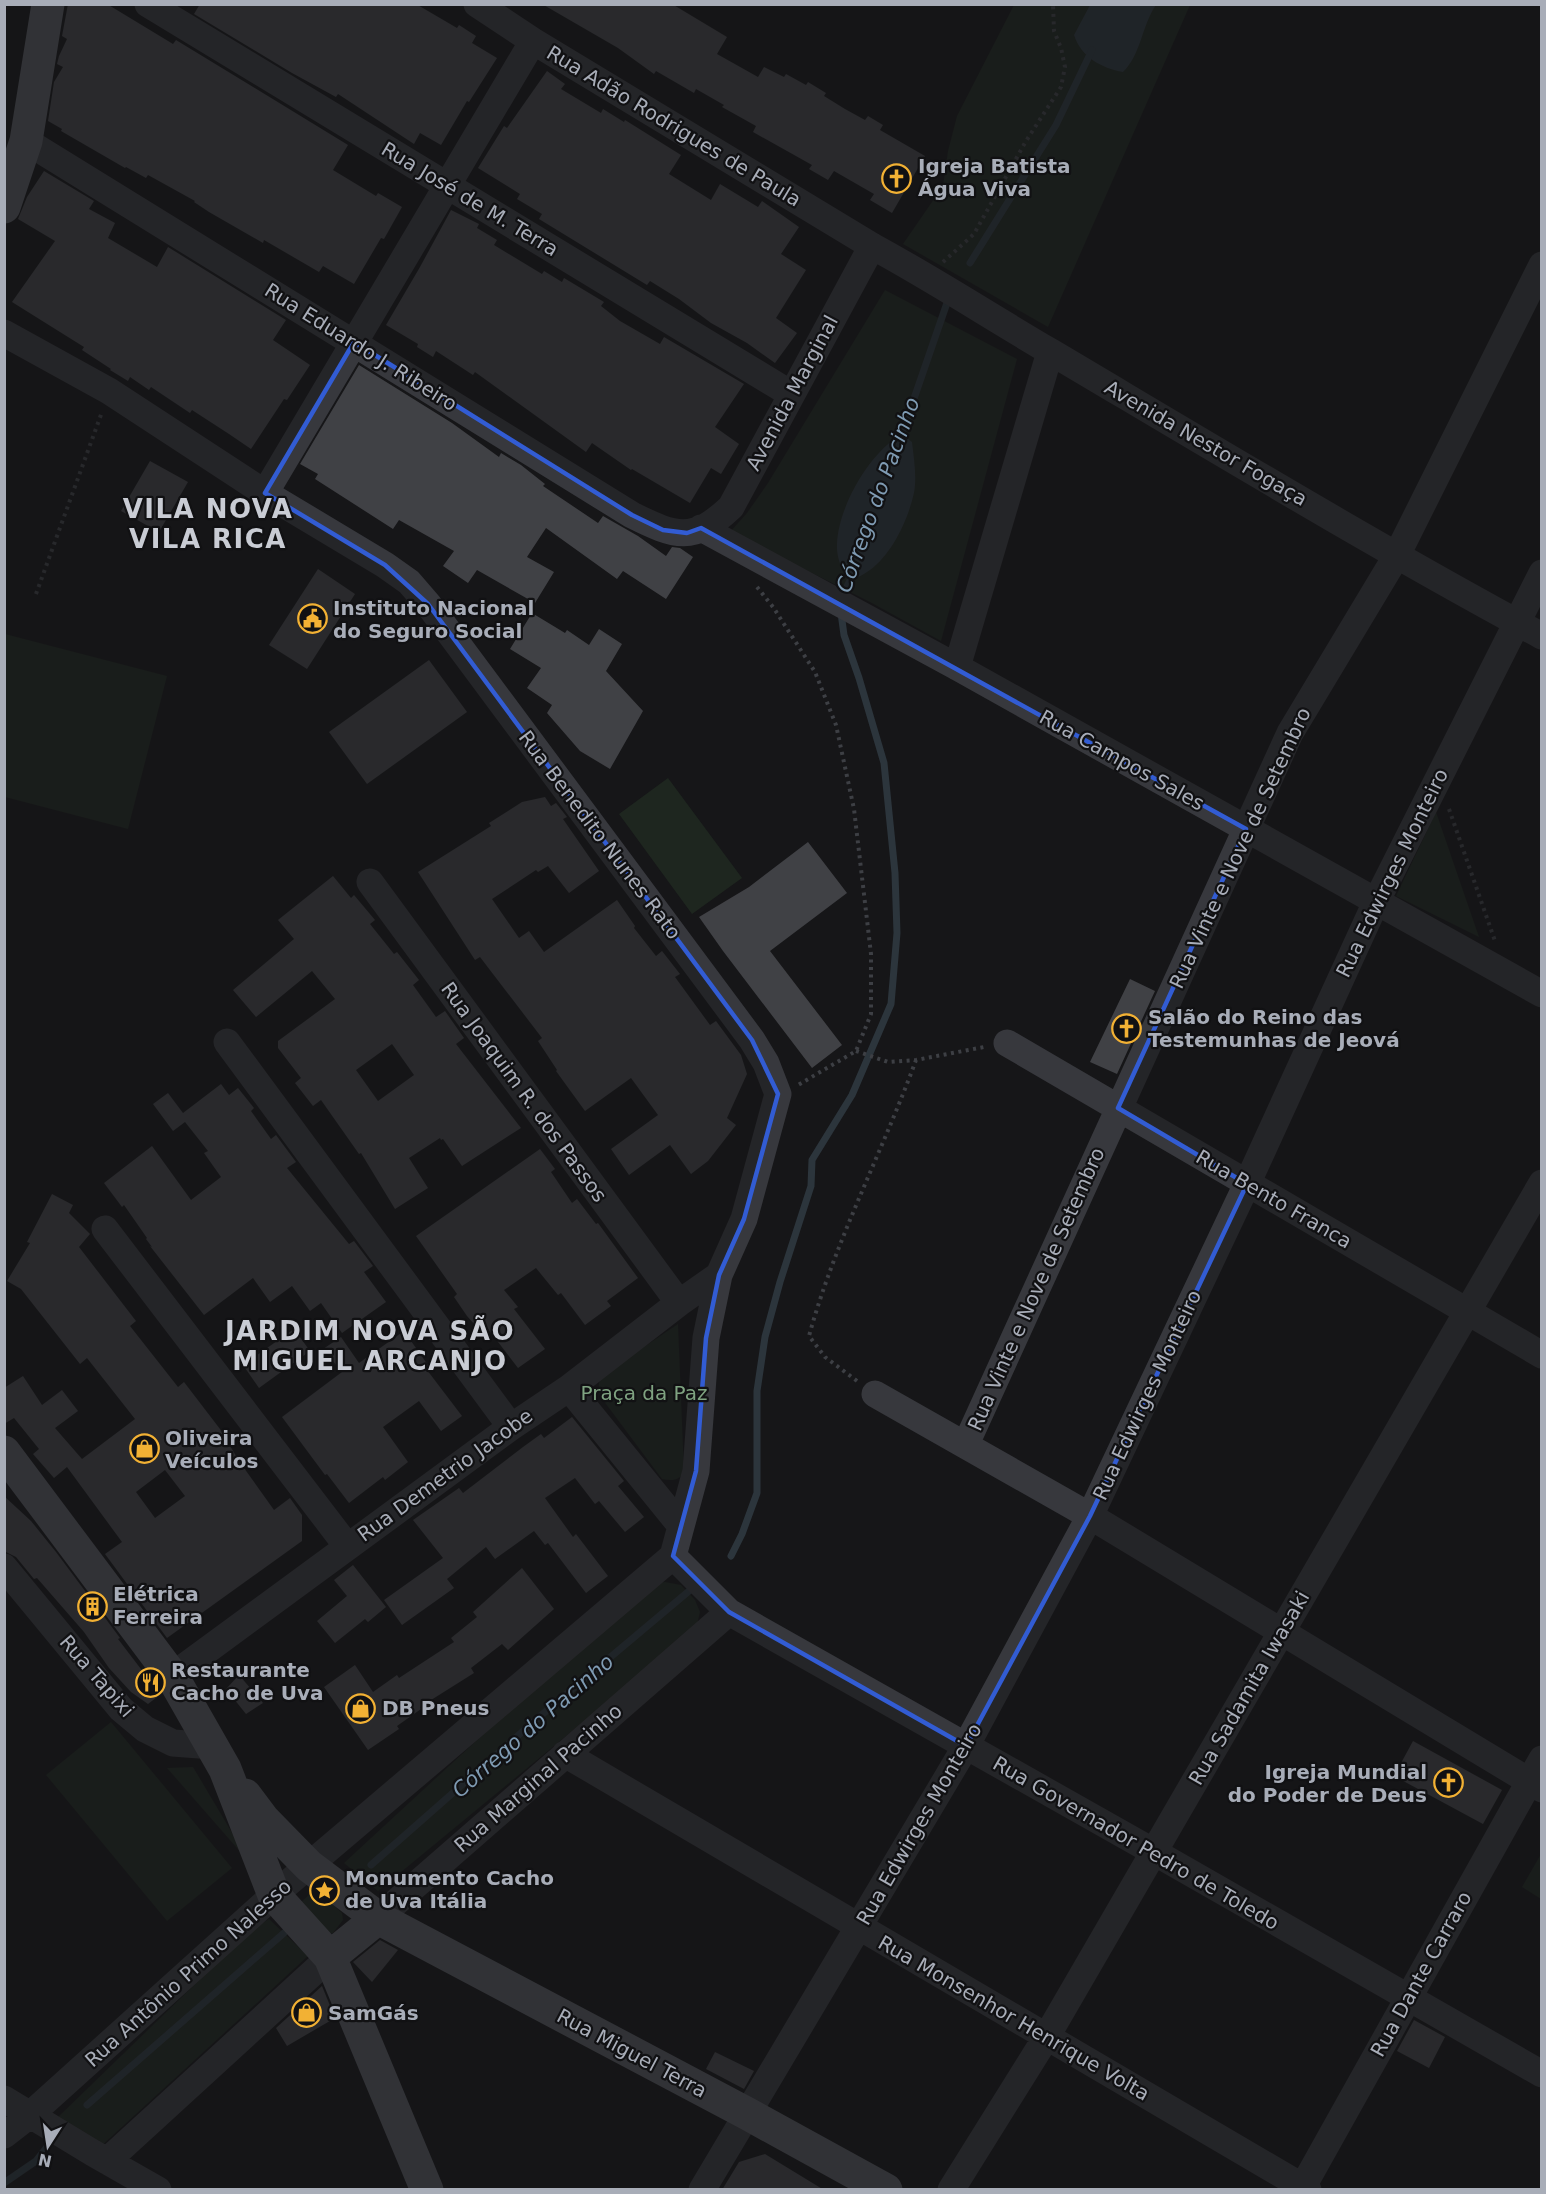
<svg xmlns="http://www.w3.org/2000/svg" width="1546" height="2194" viewBox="0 0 1546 2194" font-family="'DejaVu Sans',sans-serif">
  <rect width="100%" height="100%" fill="#161618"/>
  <path fill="#1e261f" d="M1014,5H1190L1048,327L903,244L943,186L948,151L957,116Z
    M885,290L1017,359L941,641L870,602L730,532L747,513L768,483Z
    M5,634L167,676L128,829L5,797Z
    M668,778L742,878L692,914L619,814Z
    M1436,812L1479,937L1396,896Z
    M678,1324L684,1471C680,1481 672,1481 662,1479L603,1400C598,1392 597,1384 602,1375Z
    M665,1582L681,1585L695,1600L700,1612L696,1629L378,1891L344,1863L633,1596L653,1583Z
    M111,1722L232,1868L167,1921L46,1775Z
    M193,1767L250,1863L167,1768Z
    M1541,1854V1899L1522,1887Z
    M320,1892L342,1913L343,1920L333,1933L328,1934L300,1903L311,1893Z
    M269,1919L308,1956L98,2149L55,2120L251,1930Z"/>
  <path fill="#2c353c" d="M1090,5H1156C1142,25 1141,55 1123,72C1101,68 1081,57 1074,35Z
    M902,434L912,442C914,459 917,477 914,493C908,520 892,554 870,570C863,575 856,578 849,582C842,570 836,558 837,543C839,505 870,452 902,434Z"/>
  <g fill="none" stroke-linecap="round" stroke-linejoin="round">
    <path stroke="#2c353c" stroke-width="7" d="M970,263L1056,125L1092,50
      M899,442L948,300
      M842,597L853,574
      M731,1556L742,1534L757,1493V1391L765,1337L780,1282L811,1186L812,1160L852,1095L891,1004L897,933L895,873L884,763L859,678L844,635L841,613
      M371,1865L538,1718L695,1586
      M87,2105L284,1933
      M4,2183L36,2161L51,2142"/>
  </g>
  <path fill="#404145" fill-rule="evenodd" d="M68,4H107L173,44L176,40L348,145L333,170L376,196L378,193L402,207L384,239L381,238L354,284L323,266L319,272L264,240L263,243L209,212L194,202L195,201L148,175L146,178L126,167L125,168L61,131L62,129L48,121L54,82L63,67L57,64L59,56L67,39L62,36Z
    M200,4H416L457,28L459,25L476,36L472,43L497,58L469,102L467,101L441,145L420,133L414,144L338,94L336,97L292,73L194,14Z
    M542,4H672L727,37L717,54L758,77L764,67L784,77L786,74L806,85L808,82L826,93L824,96L845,109L865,120L868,116L883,125L880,130L925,156L892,213L870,200L874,194L834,171L828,180L809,169L812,165L753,132L756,126L722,107L724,105L696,89L694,93L656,71L654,74L618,48Z
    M547,71L565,84L561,89L601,113L603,109L624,122L625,120L681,155L669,174L711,200L720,184L758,207L762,201L799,227L781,254L806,270L776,318L797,333L775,363L747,343L711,323L679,299L650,281L647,285L539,219L542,214L517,199L520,194L478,168L504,126L507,128Z
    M44,171L94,201L89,209L115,223L108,238L157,267L168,247L286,320L273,340L310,365L287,400L284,399L251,449L229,434L192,410L190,413L151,387L149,390L130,377L128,381L110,370L111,369L82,350L84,347L12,302L55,241L18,219L27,197Z
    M451,210L479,224L477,228L497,240L494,245L542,274L544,271L562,282L564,278L604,302L601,306L620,321L660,344L664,337L744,384L715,427L739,444L721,474L711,468L690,503L632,469L631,470L592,443L586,452L475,372L473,375L436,351L433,357L417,347L418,344L386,325L420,267Z
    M359,365L452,423L499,457L501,453L521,465L545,484L543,486L598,523L603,516L638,536L666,556L672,547L680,548L693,557L666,599L623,571L617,579L546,528L527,557L554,572L535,603L477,570L468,583L443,566L454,551L399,520L393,529L315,479L318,474L300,464Z
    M150,461L188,482L159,532L121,511Z
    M318,569L355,594L307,669L269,645Z
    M532,613L565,633L567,630L589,645L599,629L622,644L606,671L643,711L610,769L580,751L547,713L552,705L527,688L541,668L510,649Z
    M429,660L467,712L367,784L329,732Z
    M545,797L551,806L556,803L567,817L563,819L599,871L569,893L548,866L538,872L536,870L492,899L519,938L529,931L544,952L617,900L635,926L634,928L656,956L662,951L680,974L675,977L710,1025L716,1021L741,1055L747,1074L727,1118L736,1125L708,1161L691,1174L670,1145L629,1175L611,1149L658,1115L631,1078L585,1111L556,1071L557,1070L538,1041L542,1038L480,957L475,960L418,872L491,826L489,823L522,802Z
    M808,842L847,893L770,951L842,1045L812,1068L723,951L699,917L749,887Z
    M333,876L351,898L354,895L375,920L370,924L394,954L397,952L419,980L413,985L436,1017L445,1011L464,1038L456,1044L521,1128L462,1166L443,1139L441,1140L440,1138L409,1158L428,1188L395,1209L361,1153L359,1154L321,1100L313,1106L295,1083L301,1078L278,1048V1041L335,999L312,971L256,1017L233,990L294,939L278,920ZM392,1044L414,1075L378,1101L356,1070Z
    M1130,979L1155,991L1117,1074L1090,1062Z
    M221,1084L229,1095L238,1088L254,1108L251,1111L271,1139L276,1135L296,1162L287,1168L349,1244L354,1241L373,1266L364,1272L386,1302L342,1333L321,1303L310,1311L292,1286L270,1302L253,1278L204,1315L150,1246L152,1247L146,1239L147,1238L124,1205L122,1207L104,1183L152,1146L191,1200L221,1177L204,1153L208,1151L185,1122L173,1131L153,1104L168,1093L183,1113Z
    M540,1149L555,1169L551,1172L572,1203L577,1199L596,1224L598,1223L638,1278L607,1301L611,1306L585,1325L561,1293L558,1295L536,1268L504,1290L518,1307L514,1309L545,1349L518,1368L488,1329L482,1333L467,1316L454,1297L457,1294L416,1236Z
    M52,1194L73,1205L69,1213L90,1234L79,1247L136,1321L130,1326L178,1387L184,1382L220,1429L239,1461L274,1510L290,1498L302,1515V1541L167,1638L105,1554L122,1542L67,1467L54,1478L33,1454L39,1449L14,1418L4,1424V1388L23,1376L42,1405L62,1390L78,1411L55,1428L82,1459L135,1419L87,1358L80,1364L21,1289L7,1281L30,1243L27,1242ZM165,1470L185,1496L155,1518L136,1492Z
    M294,1329L310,1351L259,1388L243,1365Z
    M404,1331L430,1368L427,1370L462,1416L441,1431L419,1401L383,1427L408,1462L385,1480L383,1477L349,1503L327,1474L325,1475L282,1417L342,1372L323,1349L341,1337L359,1363Z
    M572,1417L624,1481L618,1486L644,1517L625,1532L599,1501L595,1504L575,1478L545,1498L573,1537L576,1534L608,1576L586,1593L548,1543L545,1545L534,1531L495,1559L486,1547L447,1579L454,1588L402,1625L384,1600L443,1558L413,1520L459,1488L463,1493L523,1447L541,1434L544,1438Z
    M4,1496L31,1521L56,1552L120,1638L118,1639L147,1677L149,1676L156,1686L161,1694L148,1704L131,1692L109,1668L84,1632L37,1578L34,1579L16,1557L4,1551Z
    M353,1565L386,1607L368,1622L365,1619L335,1643L317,1621L347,1596L334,1580Z
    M522,1568L554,1609L508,1650L502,1644L471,1668L474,1673L420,1707L421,1709L397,1726L399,1729L368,1750L324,1687L355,1665L373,1692L397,1675L399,1678L454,1642L451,1638L477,1617L473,1612Z
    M239,1675L263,1703L246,1714L226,1689Z
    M1413,1741L1502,1790L1483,1824L1394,1776Z
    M380,1940L398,1950L372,1982L353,1962Z
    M322,1986L335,2018L287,2046L276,2028Z
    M1414,2020L1445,2037L1429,2068L1397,2051Z
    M715,2052L754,2071L744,2089L706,2069Z
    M765,2154L824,2190H722L739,2162Z"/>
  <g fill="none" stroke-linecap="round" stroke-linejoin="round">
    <path stroke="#3d3f44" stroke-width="4" stroke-dasharray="3 4.5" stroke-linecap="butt" d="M943,262L974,234L1026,141L1061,87L1065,67L1061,48L1054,31L1053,4
      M757,587L773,607L815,672L836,725L854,809L871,954V1014L856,1051L798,1085
      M36,594L102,412
      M1449,809L1495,941
      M856,1051L888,1062L916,1060L984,1047
      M857,1381L825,1357L809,1336C835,1241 882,1153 916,1060"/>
    <path stroke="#37383d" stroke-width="27" d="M148,4L791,394
      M477,4L533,41L872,246C933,279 991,317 1051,352C1213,448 1375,546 1542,636
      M26,141L632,515C676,537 693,543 731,507L872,246
      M4,333L109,391L265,493L385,565L409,582L428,604L752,1040L766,1063L778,1094L744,1219L719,1275L706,1338L696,1471L673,1556
      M265,493L533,41
      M701,528L957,667L1542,994
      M957,667L1050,352
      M370,882L679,1303
      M227,1042L511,1427
      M1007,1043L1542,1355
      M105,1229L347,1546
      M569,1388L681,1526
      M875,1394L1090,1516L1542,1789
      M966,1444L1290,733L1397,555L1542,265
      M673,1556L729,1612L1154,1852L1542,2074
      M4,1567L121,1709L145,1729L173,1743L213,1746
      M172,1676L511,1427L569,1388L679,1303L719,1275
      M565,1754L1308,2190
      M378,1918L729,1612
      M4,2099L93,2153L158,2190
      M4,2135L31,2114L274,1895L673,1556
      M107,2161L330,1957
      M702,2190L966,1746L1090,1516L1247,1184L1376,902L1542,573
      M951,2190L1047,2036L1542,1183
      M1301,2190L1542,1759"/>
    <path stroke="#53555c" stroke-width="33" d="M4,207L26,141L48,4
      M4,1452L172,1676L225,1769L274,1895L330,1957L427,2190
      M245,1795L263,1819L309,1866L378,1918L748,2114L886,2190
      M330,1957L378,1918"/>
  </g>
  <path d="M0 0H1546V2194H0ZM354,342L632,515L663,530L687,533L701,528L1246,829L1118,1108L1247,1184L1090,1516L966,1746L729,1612L673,1556L696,1471L706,1338L719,1275L744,1219L778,1094L752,1040L428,604L385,565L265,493Z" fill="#161618" fill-opacity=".55" fill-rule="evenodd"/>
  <path fill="none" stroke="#325cd3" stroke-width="4.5" stroke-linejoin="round" d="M354,342L632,515L663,530L687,533L701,528L1246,829L1118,1108L1247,1184L1090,1516L966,1746L729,1612L673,1556L696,1471L706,1338L719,1275L744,1219L778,1094L752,1040L428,604L385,565L265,493Z"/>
  <defs>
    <symbol id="church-ring" viewBox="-11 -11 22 22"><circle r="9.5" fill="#111113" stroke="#f2b134" stroke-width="1.5"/><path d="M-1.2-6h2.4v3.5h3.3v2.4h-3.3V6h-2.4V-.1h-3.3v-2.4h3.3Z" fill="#f2b134"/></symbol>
    <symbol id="civic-ring" viewBox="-11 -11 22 22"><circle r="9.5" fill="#111113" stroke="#f2b134" stroke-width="1.5"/><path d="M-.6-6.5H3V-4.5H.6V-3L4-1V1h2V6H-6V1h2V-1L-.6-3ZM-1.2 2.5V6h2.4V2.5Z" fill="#f2b134"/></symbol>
    <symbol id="shop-ring" viewBox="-11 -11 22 22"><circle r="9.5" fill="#111113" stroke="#f2b134" stroke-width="1.5"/><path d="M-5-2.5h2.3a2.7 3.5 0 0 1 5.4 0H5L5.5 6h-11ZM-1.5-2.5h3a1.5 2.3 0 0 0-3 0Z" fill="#f2b134"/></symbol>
    <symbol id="building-ring" viewBox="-11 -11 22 22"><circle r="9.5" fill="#111113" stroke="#f2b134" stroke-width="1.5"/><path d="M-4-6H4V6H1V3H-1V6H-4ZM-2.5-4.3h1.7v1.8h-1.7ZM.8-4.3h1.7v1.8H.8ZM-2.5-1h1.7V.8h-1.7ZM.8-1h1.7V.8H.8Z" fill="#f2b134"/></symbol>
    <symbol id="restaurant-ring" viewBox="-11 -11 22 22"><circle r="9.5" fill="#111113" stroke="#f2b134" stroke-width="1.5"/><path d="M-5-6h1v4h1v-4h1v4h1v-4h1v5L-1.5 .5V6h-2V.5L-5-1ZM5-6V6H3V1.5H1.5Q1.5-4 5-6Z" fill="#f2b134"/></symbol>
    <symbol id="sight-ring" viewBox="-11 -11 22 22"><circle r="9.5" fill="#111113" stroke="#f2b134" stroke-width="1.5"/><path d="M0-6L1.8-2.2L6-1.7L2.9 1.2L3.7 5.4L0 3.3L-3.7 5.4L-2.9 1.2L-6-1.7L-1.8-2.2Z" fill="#f2b134"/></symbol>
  </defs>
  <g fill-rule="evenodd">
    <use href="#church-ring" x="880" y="162" width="33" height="33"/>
    <use href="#civic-ring" x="296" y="602" width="33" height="33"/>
    <use href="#church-ring" x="1110" y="1012" width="33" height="33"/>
    <use href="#shop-ring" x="128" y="1432" width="33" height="33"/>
    <use href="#building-ring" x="76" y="1590" width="33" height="33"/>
    <use href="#restaurant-ring" x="134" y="1666" width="33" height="33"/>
    <use href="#shop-ring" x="344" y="1692" width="33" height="33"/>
    <use href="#church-ring" x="1432" y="1766" width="33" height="33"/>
    <use href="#sight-ring" x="308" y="1874" width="33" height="33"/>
    <use href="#shop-ring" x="290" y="1996" width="33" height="33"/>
  </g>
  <g text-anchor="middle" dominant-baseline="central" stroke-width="4.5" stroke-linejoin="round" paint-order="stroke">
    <g font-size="20" fill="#a8adb8" stroke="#111113">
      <text transform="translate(674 126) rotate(31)">Rua Adão Rodrigues de Paula</text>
      <text transform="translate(470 199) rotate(31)">Rua José de M. Terra</text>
      <text transform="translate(361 347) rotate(32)">Rua Eduardo J. Ribeiro</text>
      <text transform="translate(792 393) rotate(-62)">Avenida Marginal</text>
      <text transform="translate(1206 443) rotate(30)">Avenida Nestor Fogaça</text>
      <text transform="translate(1122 760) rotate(29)">Rua Campos Sales</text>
      <text transform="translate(600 835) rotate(53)">Rua Benedito Nunes Rato</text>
      <text transform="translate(1240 848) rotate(-65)">Rua Vinte e Nove de Setembro</text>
      <text transform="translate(1392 873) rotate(-64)">Rua Edwirges Monteiro</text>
      <text transform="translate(524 1092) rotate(54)">Rua Joaquim R. dos Passos</text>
      <text transform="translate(1274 1199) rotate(30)">Rua Bento Franca</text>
      <text transform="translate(1036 1289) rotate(-66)">Rua Vinte e Nove de Setembro</text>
      <text transform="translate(1147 1395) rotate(-65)">Rua Edwirges Monteiro</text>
      <text transform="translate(445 1475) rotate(-36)">Rua Demetrio Jacobe</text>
      <text transform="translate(97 1676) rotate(49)">Rua Tapixi</text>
      <text transform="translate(1249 1688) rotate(-60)">Rua Sadamita Iwasaki</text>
      <text transform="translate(538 1778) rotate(-41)">Rua Marginal Pacinho</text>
      <text transform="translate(919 1824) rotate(-60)">Rua Edwirges Monteiro</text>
      <text transform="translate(1136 1843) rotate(30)">Rua Governador Pedro de Toledo</text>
      <text transform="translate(188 1973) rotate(-42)">Rua Antônio Primo Nalesso</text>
      <text transform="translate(1421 1974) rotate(-61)">Rua Dante Carraro</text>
      <text transform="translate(1014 2018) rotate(30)">Rua Monsenhor Henrique Volta</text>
      <text transform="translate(632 2053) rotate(28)">Rua Miguel Terra</text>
    </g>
    <g font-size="20" font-weight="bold" fill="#a8adb8" stroke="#111113" text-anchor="start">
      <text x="918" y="166">Igreja Batista<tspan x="918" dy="23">Água Viva</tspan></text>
      <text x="333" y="608">Instituto Nacional<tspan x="333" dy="23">do Seguro Social</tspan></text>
      <text x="1148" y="1017">Salão do Reino das<tspan x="1148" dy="23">Testemunhas de Jeová</tspan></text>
      <text x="165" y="1438">Oliveira<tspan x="165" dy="23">Veículos</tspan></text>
      <text x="113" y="1594">Elétrica<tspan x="113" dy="23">Ferreira</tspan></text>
      <text x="171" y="1670">Restaurante<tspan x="171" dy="23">Cacho de Uva</tspan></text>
      <text x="382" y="1708">DB Pneus</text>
      <text x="1427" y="1772" text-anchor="end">Igreja Mundial<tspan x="1427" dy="23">do Poder de Deus</tspan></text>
      <text x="345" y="1878">Monumento Cacho<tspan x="345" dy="23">de Uva Itália</tspan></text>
      <text x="328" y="2013">SamGás</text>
    </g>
    <g font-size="20" fill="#7fa381" stroke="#111113">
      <text x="644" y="1393">Praça da Paz</text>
    </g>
    <g font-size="21" font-style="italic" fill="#7f9bb3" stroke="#111113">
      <text transform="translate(878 495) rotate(-70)">Córrego do Pacinho</text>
      <text transform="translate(533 1726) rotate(-41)">Córrego do Pacinho</text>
    </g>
    <g font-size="26" font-weight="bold" letter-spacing="1.5" fill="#c9ccd4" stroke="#111113">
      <text x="208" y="509">VILA NOVA<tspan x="208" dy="30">VILA RICA</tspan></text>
      <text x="370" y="1331">JARDIM NOVA SÃO<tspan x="370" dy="30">MIGUEL ARCANJO</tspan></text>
    </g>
  </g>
  <rect width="1546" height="2194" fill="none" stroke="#a8adb8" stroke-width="12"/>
  <g transform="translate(48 2146) rotate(192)" stroke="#111113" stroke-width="4.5" paint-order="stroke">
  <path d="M0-4.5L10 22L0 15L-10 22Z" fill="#a8adb8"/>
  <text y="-9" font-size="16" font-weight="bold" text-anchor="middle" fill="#a8adb8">N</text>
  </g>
</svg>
